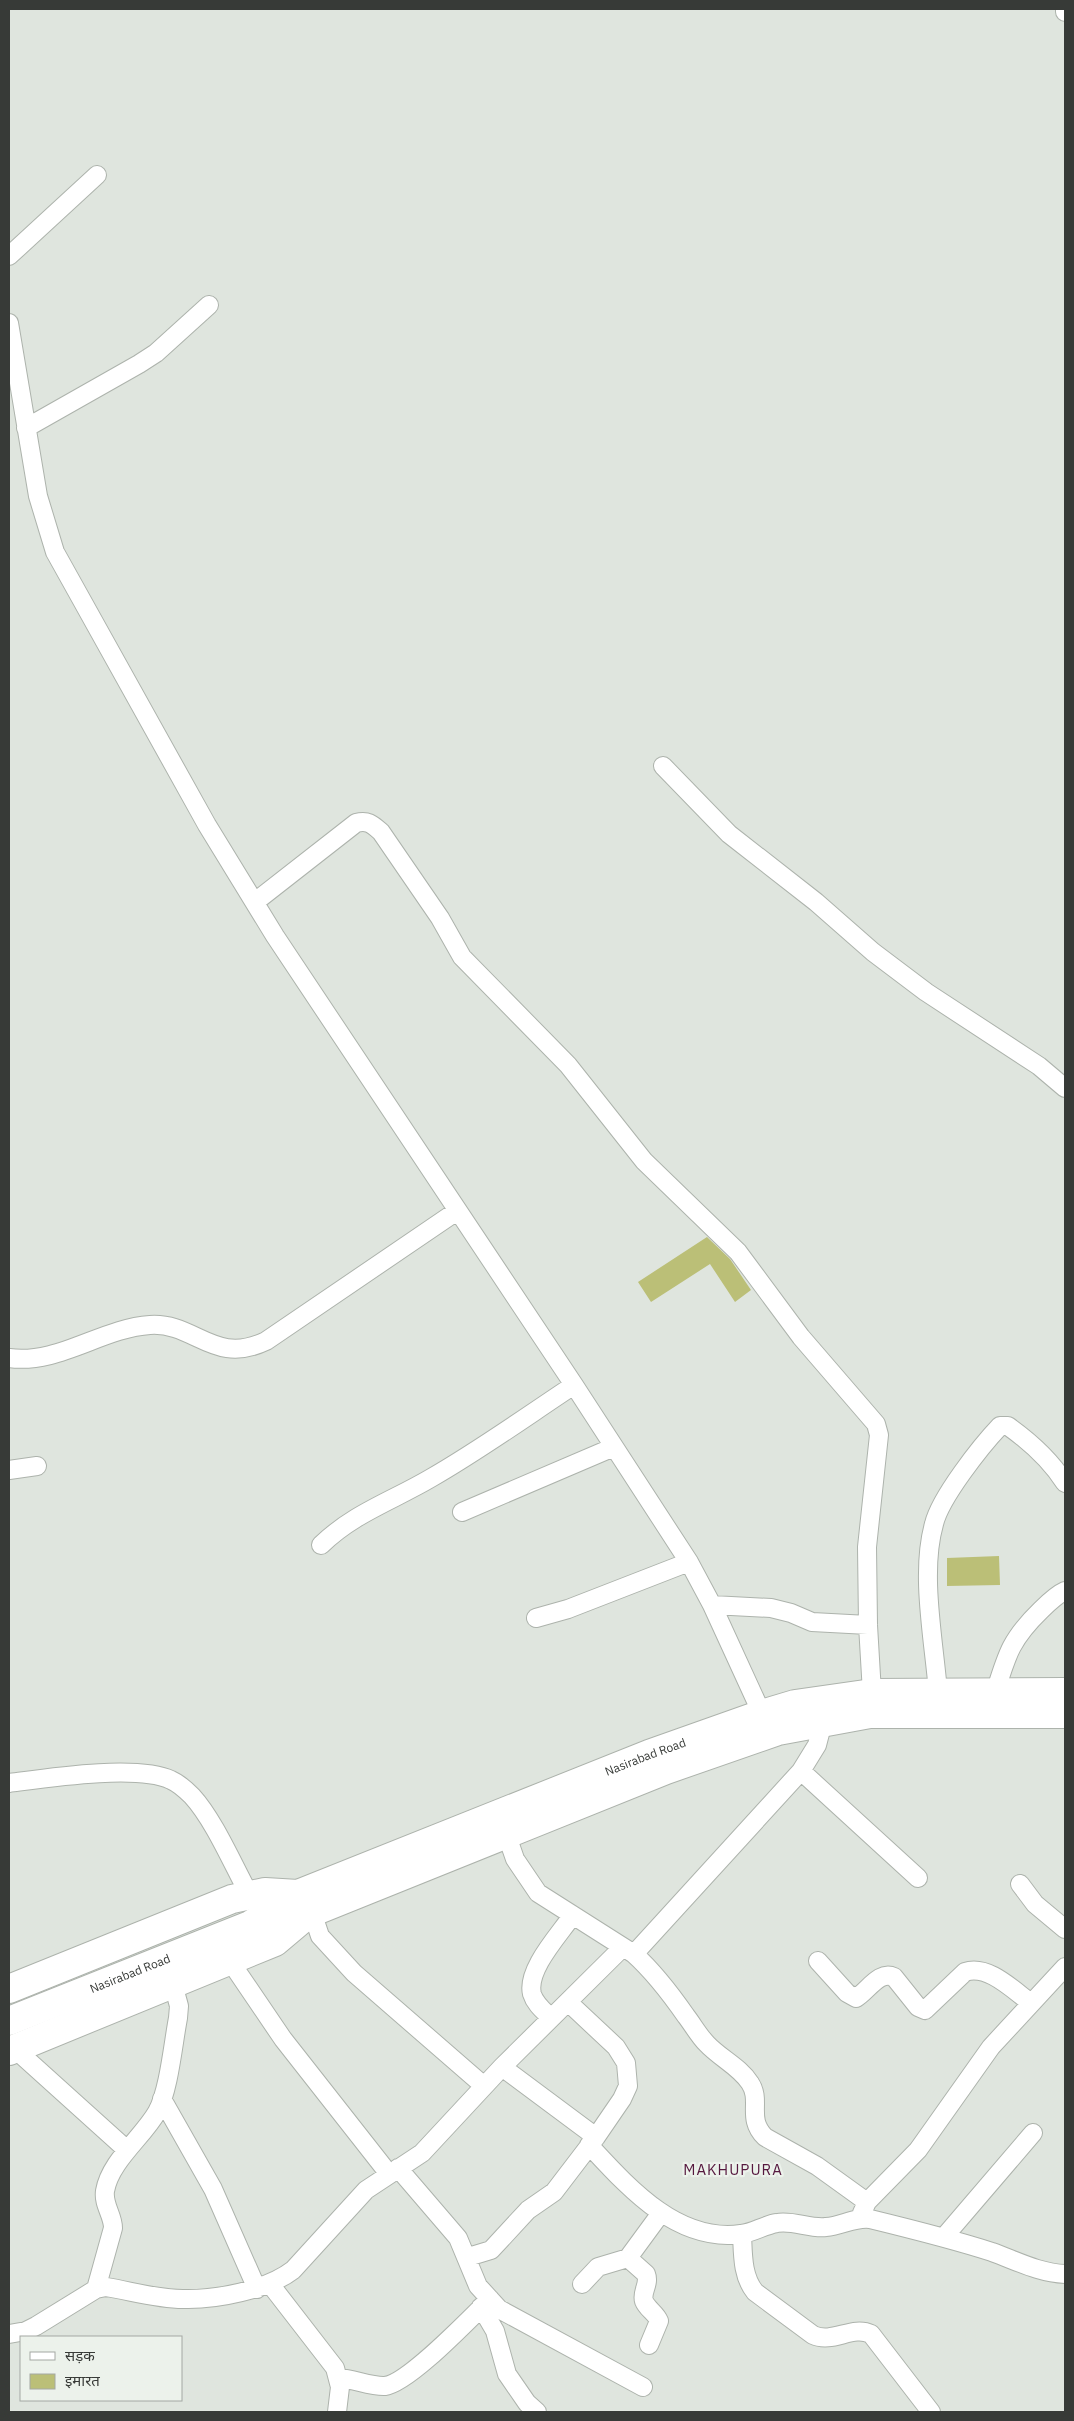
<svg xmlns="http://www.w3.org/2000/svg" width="1074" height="2421" viewBox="0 0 1074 2421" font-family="'IBM Plex Sans','Noto Sans Devanagari',sans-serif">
  <rect width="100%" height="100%" fill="#dfe5de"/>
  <path fill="#bbbf77" d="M707,1237L730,1259L751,1290L735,1302L710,1264L651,1302L638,1282Z
    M999,1556L1000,1585L947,1586V1558Z"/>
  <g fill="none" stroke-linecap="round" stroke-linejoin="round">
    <defs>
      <path id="street" d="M1065,9V12
        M9,256L97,175
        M9,323L38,496L55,552L207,825L275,936L574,1385L689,1562L712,1605L762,1714
        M26,428L139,364L156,353L209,305
        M663,766L729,834L816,902L873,952L926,992L1039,1066L1065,1088
        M255,902L356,823C368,820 372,824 381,832L440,918L462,957L568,1065L644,1161L738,1252L801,1337L876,1424L879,1435L867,1547L868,1625L872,1693
        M9,1358C58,1365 102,1328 150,1325C195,1322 214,1366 266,1341L457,1211
        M9,1470L37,1466
        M462,1512L614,1447
        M321,1545C354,1513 392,1501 431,1478C480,1450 527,1416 574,1385
        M712,1605L771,1608L791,1613L812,1622L868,1625
        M536,1618L568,1609L689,1562
        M938,1692C934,1641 920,1573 934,1524C940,1498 981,1446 1000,1426H1008C1029,1441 1051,1461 1065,1483
        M995,1693C1007,1654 1011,1639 1041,1610C1048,1603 1056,1595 1065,1591
        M801,1771L918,1878
        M9,1783C47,1778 137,1764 171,1780C178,1783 187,1791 192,1796C214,1820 233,1865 249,1894
        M506,1833L515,1859L538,1893L634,1954C655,1973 670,1993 686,2016C693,2025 699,2036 707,2044C720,2058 740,2067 750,2083C762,2101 746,2118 765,2137L817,2166L867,2202
        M1020,1884L1035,1904L1065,1929
        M312,1912L320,1936L354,1973L484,2086
        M634,1954L801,1771L817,1745L823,1722
        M230,1961L283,2039L389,2174
        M818,1961L847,1993L856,1998C868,1991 879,1970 894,1977L918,2007L925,2010L965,1972C988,1964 1013,1990 1031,2003
        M551,2018C544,2011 535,2004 532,1994C526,1970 559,1935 572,1916
        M15,2049L127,2150
        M502,2067L596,2137
        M162,2099L213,2189L257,2289
        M589,2145C628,2187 677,2243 741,2234C753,2233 764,2225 777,2223C793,2220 810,2229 826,2227C842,2226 854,2217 870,2219C911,2229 952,2239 992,2252C1017,2261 1039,2273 1065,2274
        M398,2168L458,2238L478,2286L499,2309L643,2387
        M862,2213L867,2202L918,2150L991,2047L1065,1967
        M742,2234C743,2254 742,2276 755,2292L813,2335C833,2344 852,2325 871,2334L931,2412
        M944,2237L1033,2133
        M468,2257L491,2250L528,2210L554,2192L596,2137L622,2099L628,2086L626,2063L616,2047L568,2002
        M628,2258L646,2274C650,2284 641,2292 644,2301C647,2309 656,2313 659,2321L649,2345
        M270,2284L335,2368L340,2387L337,2412
        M582,2284L598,2267L628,2258L661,2213
        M96,2289L113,2228C113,2215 103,2205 105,2191C110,2161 143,2137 157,2112C169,2090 173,2044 178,2018L179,2006L173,1984
        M481,2307L495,2331L507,2374L527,2403L537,2412
        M9,2334L26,2331L36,2326L96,2289L106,2287C131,2291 157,2299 183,2299C216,2300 267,2290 293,2270L366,2190L422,2153L502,2067L623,1947
        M339,2378C353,2379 373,2387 385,2386C409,2383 470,2318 490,2299"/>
      <g id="highway">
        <path d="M264,1922L308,1914L666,1770L778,1731L870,1714H1065"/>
        <path d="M9,1989L232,1899L265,1892L298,1894"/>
        <path id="s1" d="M9,2021L250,1925L298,1894L649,1754L762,1714L795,1704L872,1693L1065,1692"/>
        <path d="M9,2051L275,1942L307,1915"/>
      </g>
    </defs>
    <use href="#street" stroke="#adb3ac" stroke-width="20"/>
    <use href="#highway" stroke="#adb3ac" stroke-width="30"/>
    <use href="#street" stroke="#fff" stroke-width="18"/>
    <use href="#highway" stroke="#fff" stroke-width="28"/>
  </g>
  <g text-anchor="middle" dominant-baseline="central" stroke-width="4.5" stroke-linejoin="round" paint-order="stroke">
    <g font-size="12" fill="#373a37" stroke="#ecf2eb">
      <text stroke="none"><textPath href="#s1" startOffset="690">Nasirabad Road</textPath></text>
      <text stroke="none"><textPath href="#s1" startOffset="130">Nasirabad Road</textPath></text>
    </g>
    <g font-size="15" letter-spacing="1" fill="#56193f" stroke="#ecf2eb">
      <text x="733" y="2169">MAKHUPURA</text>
    </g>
  </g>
  <rect width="1074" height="2421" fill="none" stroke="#373a37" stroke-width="20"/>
  <rect x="20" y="2336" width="162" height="65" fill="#ecf2eb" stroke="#a4a8a3"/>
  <rect x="30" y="2352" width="25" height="8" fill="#ffffff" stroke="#a4a8a3"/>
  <text x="65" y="2361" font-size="15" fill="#373a37">सड़क</text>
  <rect x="30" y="2374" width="25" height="15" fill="#bbbf77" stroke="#a4a8a3"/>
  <text x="65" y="2386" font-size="15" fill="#373a37">इमारत</text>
</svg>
